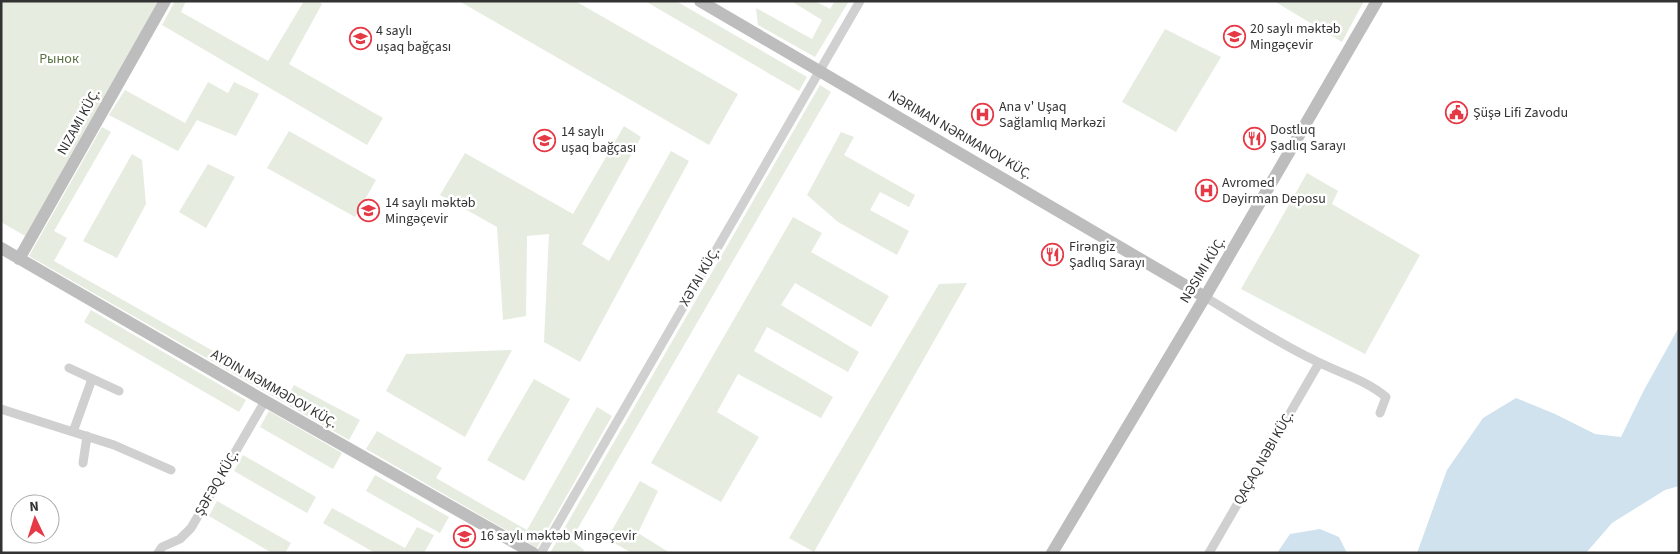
<svg xmlns="http://www.w3.org/2000/svg" width="1680" height="554" viewBox="0 0 1680 554" font-family="'Source Sans 3',sans-serif">
  <rect width="100%" height="100%" fill="#fff"/>
  <path fill="#e6ecdf" d="M2,1H158L25,236L1,222Z
    M175,1H186L181,12L268,61L304,1H317L322,4L289,64L383,118L367,145L162,25Z
    M459,1H575L738,94L709,145Z
    M645,1H676L807,77L799,91Z
    M791,1H815L830,9L835,1H849L815,57L758,25L756,8L812,39L822,20Z
    M1274,1H1364L1342,42Z
    M1165,29L1221,57L1176,132L1122,102Z
    M208,82L228,93L234,82L259,94L236,136L197,120L178,151L109,115L125,90L185,123Z
    M820,85L831,92L571,540L584,550L582,553H550Z
    M624,126L641,137L582,244L609,261L671,151L689,161L580,362L544,342L549,234L527,236L526,316L503,320L497,227L440,195L465,153L573,214Z
    M102,127L111,132L54,231L67,238L54,261L289,394L294,385L360,420L349,440L29,256Z
    M289,131L376,180L355,217L267,168Z
    M841,132L854,137L844,155L915,195L909,207L880,192L870,210L909,231L897,255L838,222L807,195Z
    M132,154L142,160L146,204L117,258L83,241Z
    M208,164L235,177L206,228L179,212Z
    M1307,173L1338,191L1332,204L1420,255L1365,354L1241,289Z
    M793,217L822,233L811,252L889,296L871,327L795,283L781,305L859,352L848,372L767,327L754,351L833,397L821,418L738,374L717,412L759,437L721,502L651,463Z
    M967,283L814,552L789,538L939,284Z
    M91,310L246,400L239,412L84,322Z
    M512,350L465,437L386,391L406,354Z
    M534,379L570,399L524,481L487,460Z
    M597,407L612,416L537,548L366,449L377,431L442,468L436,478L527,530Z
    M269,411L342,453L333,469L260,427Z
    M243,455L316,497L307,513L234,471Z
    M375,475L449,517L440,533L366,491Z
    M640,481L658,491L638,533L670,553H632L607,539Z
    M217,501L291,543L285,553H272L209,516Z
    M332,508L405,548L417,527L434,535L424,553H375L323,523Z"/>
  <path fill="#cfe2ee" d="M1679,327V486L1665,490L1612,523L1586,553H1417L1447,470L1483,418L1516,398L1555,414L1595,434L1621,437L1644,390Z
    M1320,529L1339,537L1347,553H1277L1290,534Z"/>
  <g fill="none" stroke-linecap="round" stroke-linejoin="round">
    <path stroke="#d0d0d0" stroke-width="9" d="M1205,297C1242,319 1279,344 1318,362C1340,373 1366,380 1386,397L1380,413
      M69,368L119,391
      M1,409L114,445L171,470
      M73,432L92,379
      M83,463L87,436
      M158,553L162,547L180,539L191,528L265,401
      M541,553L860,1
      M1209,553L1319,363"/>
    <path stroke="#bdbdbd" stroke-width="12" d="M700,1L1205,297
      M1,248L265,401L533,553
      M19,259L165,1
      M1052,553L1205,297L1377,1"/>
  </g>
  <defs>
    <symbol id="school-ring" viewBox="-11 -11 22 22"><circle r="9.5" fill="#fff" stroke="#e63946" stroke-width="1.5"/><path d="M0-5L7-2L0 1L-7-2ZM-4 1L0 2.5L4 1V4Q0 6-4 4Z" fill="#e63946"/></symbol>
    <symbol id="civic-ring" viewBox="-11 -11 22 22"><circle r="9.5" fill="#fff" stroke="#e63946" stroke-width="1.5"/><path d="M-.6-6.5H3V-4.5H.6V-3L4-1V1h2V6H-6V1h2V-1L-.6-3ZM-1.2 2.5V6h2.4V2.5Z" fill="#e63946"/></symbol>
    <symbol id="hospital-ring" viewBox="-11 -11 22 22"><circle r="9.5" fill="#fff" stroke="#e63946" stroke-width="1.5"/><path d="M-5-5h3v3.5h4V-5h3V5h-3V1.5h-4V5h-3Z" fill="#e63946"/></symbol>
    <symbol id="restaurant-ring" viewBox="-11 -11 22 22"><circle r="9.5" fill="#fff" stroke="#e63946" stroke-width="1.5"/><path d="M-5-6h1v4h1v-4h1v4h1v-4h1v5L-1.5 .5V6h-2V.5L-5-1ZM5-6V6H3V1.5H1.5Q1.5-4 5-6Z" fill="#e63946"/></symbol>
  </defs>
  <g fill-rule="evenodd">
    <use href="#school-ring" x="1222" y="24" width="25" height="25"/>
    <use href="#school-ring" x="348" y="26" width="25" height="25"/>
    <use href="#civic-ring" x="1444" y="100" width="25" height="25"/>
    <use href="#hospital-ring" x="970" y="102" width="25" height="25"/>
    <use href="#restaurant-ring" x="1242" y="126" width="25" height="25"/>
    <use href="#school-ring" x="532" y="128" width="25" height="25"/>
    <use href="#hospital-ring" x="1194" y="178" width="25" height="25"/>
    <use href="#school-ring" x="356" y="198" width="25" height="25"/>
    <use href="#restaurant-ring" x="1040" y="242" width="25" height="25"/>
    <use href="#school-ring" x="452" y="524" width="25" height="25"/>
  </g>
  <g text-anchor="middle" dominant-baseline="central" stroke-width="5" stroke-linejoin="round" paint-order="stroke">
    <g font-size="14" fill="#333" stroke="#fff" text-anchor="start">
      <text x="1250" y="29">20 saylı məktəb<tspan x="1250" dy="16">Mingəçevir</tspan></text>
      <text x="376" y="31">4 saylı<tspan x="376" dy="16">uşaq bağçası</tspan></text>
      <text x="999" y="107">Ana v' Uşaq<tspan x="999" dy="16">Sağlamlıq Mərkəzi</tspan></text>
      <text x="1473" y="113">Şüşə Lifi Zavodu</text>
      <text x="1270" y="130">Dostluq<tspan x="1270" dy="16">Şadlıq Sarayı</tspan></text>
      <text x="561" y="132">14 saylı<tspan x="561" dy="16">uşaq bağçası</tspan></text>
      <text x="1222" y="183">Avromed<tspan x="1222" dy="16">Dəyirman Deposu</tspan></text>
      <text x="385" y="203">14 saylı məktəb<tspan x="385" dy="16">Mingəçevir</tspan></text>
      <text x="1069" y="247">Firəngiz<tspan x="1069" dy="16">Şadlıq Sarayı</tspan></text>
      <text x="480" y="536">16 saylı məktəb Mingəçevir</text>
    </g>
    <g font-size="14" fill="#56703f" stroke="#fff">
      <text x="59" y="59">Рынок</text>
    </g>
    <g font-size="14" fill="#333" stroke="#fff">
      <text transform="translate(79 122) rotate(-61)">NIZAMI KÜÇ.</text>
      <text transform="translate(960 135) rotate(30)">NƏRIMAN NƏRIMANOV KÜÇ.</text>
      <text transform="translate(1203 270) rotate(-59)">NƏSIMI KÜÇ.</text>
      <text transform="translate(700 277) rotate(-60)">XƏTAI KÜÇ.</text>
      <text transform="translate(274 389) rotate(30)">AYDIN MƏMMƏDOV KÜÇ.</text>
      <text transform="translate(1264 458) rotate(-60)">QAÇAQ NƏBI KÜÇ.</text>
      <text transform="translate(217 483) rotate(-60)">ŞƏFƏQ KÜÇ.</text>
    </g>
  </g>
  <rect width="1680" height="554" fill="none" stroke="#333333" stroke-width="5"/>
  <g transform="translate(35 519) rotate(356)"><circle r="24" fill="#ffffff" stroke="#adadad"/>
  <path d="M0-4L9 19L0 12L-9 19Z" fill="#e63946"/>
  <text y="-8" font-size="14" font-weight="bold" text-anchor="middle" fill="#333333">N</text>
  </g>
</svg>
